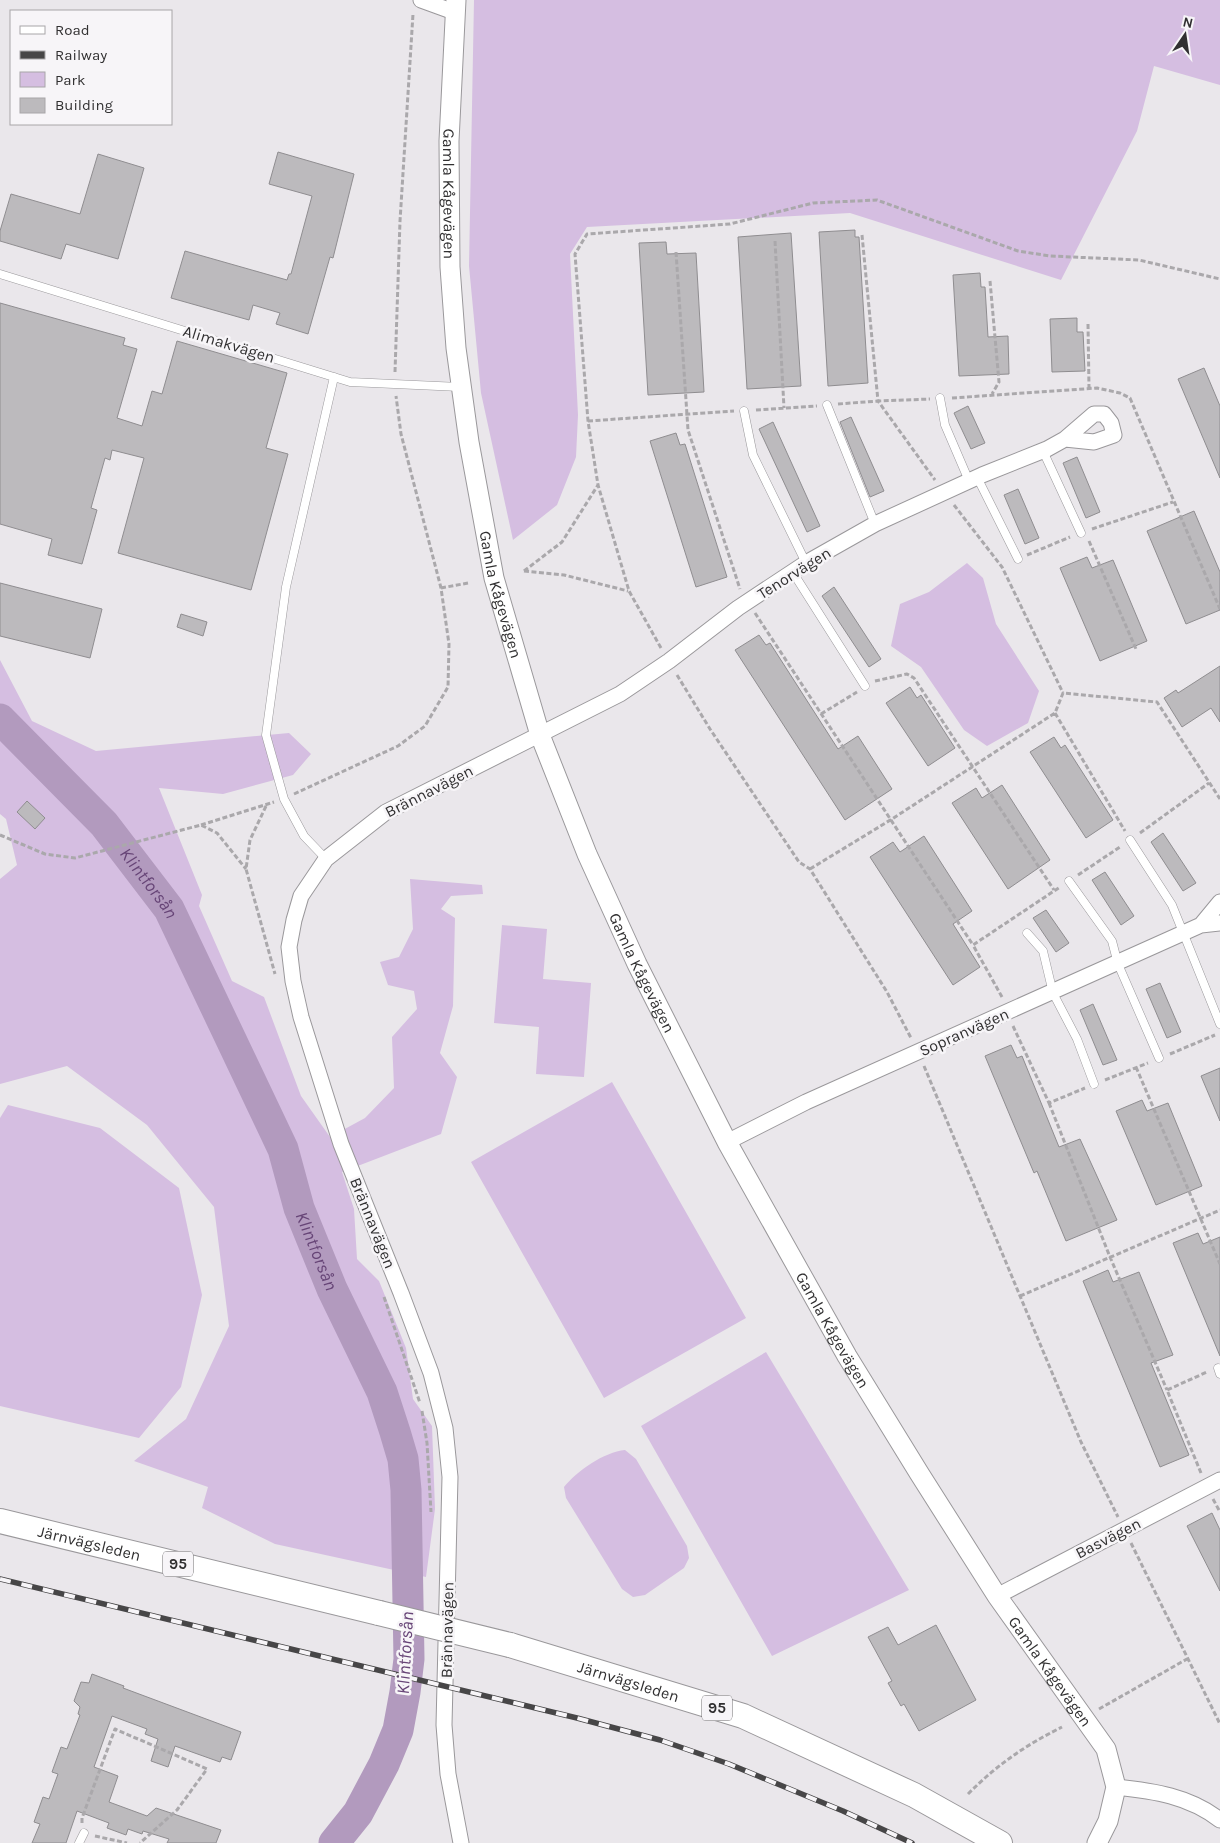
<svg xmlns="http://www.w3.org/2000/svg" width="1220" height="1843" viewBox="0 0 1220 1843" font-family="Karla,sans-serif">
  <rect width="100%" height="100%" fill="#eae7eb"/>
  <path fill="#d5bee1" d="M474,0H1220V85L1154,66L1137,131L1061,280L850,213L587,227L570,254L578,415L576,457L557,505L513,540L481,393L469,266Z
    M967,563L983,578L996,624L1039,691L1028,723L987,746L964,730L921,667L891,646L900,604L929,592Z
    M0,660L32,721L96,751L289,733L311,754L293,775L223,794L159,788L202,895L199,906L232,981L264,997L301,1096L330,1137L365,1118L394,1088L392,1037L417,1009L414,991L388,985L380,962L399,957L413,929L410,879L482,885L483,894L451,896L441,909L455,918L453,1006L440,1053L457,1077L441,1134L342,1172L354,1209L357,1259L379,1281L406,1348L413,1399L432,1426L435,1509L426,1577L275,1544L202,1508L208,1487L134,1461L186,1419L229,1326L214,1207L147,1125L67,1066L0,1084V879L17,865L6,819L0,814Z
    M502,925L547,929L543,979L591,983L584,1077L536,1074L539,1027L494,1023Z
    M612,1082L746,1318L604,1398L471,1162Z
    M8,1105L100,1128L179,1188L202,1295L181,1387L139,1438L0,1406V1118Z
    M766,1352L909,1590L772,1656L641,1426Z
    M625,1450L636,1459L687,1546L689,1558L684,1568L645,1595L633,1597L622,1589L566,1498L564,1487C577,1471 604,1452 625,1450Z"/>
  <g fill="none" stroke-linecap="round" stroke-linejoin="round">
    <path stroke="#b29abe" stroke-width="31" id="s1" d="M0,719L104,824L169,909L283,1149L299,1208L332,1289L382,1392L395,1432L403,1459L406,1490L409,1659L405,1692L398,1730L384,1764L358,1813L334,1843"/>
  </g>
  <path fill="#bcbabd" stroke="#8f8d90" d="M278,152L354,174L333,258L330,257L308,334L276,324L280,313L253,305L249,320L171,298L185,251L287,280L289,274H291L312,196L269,184Z
    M98,154L144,168L118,259L66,244L61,259L0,241V231L11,194L80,214Z
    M855,230V237H859L868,383L828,386L819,232Z
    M791,233L801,386L747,389L738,237Z
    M666,242L667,254L696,253L704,392L648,395L639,243Z
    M980,273L981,287H985L988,337L1008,336L1009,374L959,376L953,275Z
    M0,303L125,338L123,345L137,349L117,418L142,426L152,391L162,394L177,341L287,373L266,448L288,454L251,590L118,553L144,458L112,450L110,460L105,458L91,508L97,510L82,564L48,555L52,539L0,524Z
    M1077,318V332H1083L1085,371L1052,372L1050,319Z
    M1204,368L1220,406V478L1178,379Z
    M968,406L985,443L971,449L954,413Z
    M851,417L884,491L870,497L840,422Z
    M773,422L820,526L807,532L759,429Z
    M676,433L680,445L685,444L727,577L696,587L650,441Z
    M1077,457L1100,512L1086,518L1063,463Z
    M1018,489L1039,538L1025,544L1004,495Z
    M1194,511L1220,572V610L1186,624L1147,531Z
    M1087,557L1092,568L1113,560L1147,641L1100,661L1060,568Z
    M0,583L102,609L90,658L0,636Z
    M834,587L881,659L869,667L822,596Z
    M181,614L207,622L203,636L177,627Z
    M759,635L766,645L770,643L838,749L858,736L892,789L845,820L735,650Z
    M1220,666V722L1211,708L1182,727L1164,698L1176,690L1178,693Z
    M910,687L917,698L921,695L955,748L928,766L886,703Z
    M1054,737L1061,748L1065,745L1113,820L1086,838L1030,752Z
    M1002,785L1050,860L1008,889L952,803L976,788L982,798Z
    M27,801L45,818L35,829L17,812Z
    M1163,833L1196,883L1183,891L1151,842Z
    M924,836L972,911L953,924L980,967L953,985L870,857L893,842L900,852Z
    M1105,872L1134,916L1121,925L1092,880Z
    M1046,910L1069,943L1056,952L1033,918Z
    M1160,983L1181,1032L1167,1038L1146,989Z
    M1093,1004L1117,1060L1103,1065L1080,1010Z
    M1011,1045L1017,1058L1022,1056L1059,1147L1080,1139L1117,1220L1066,1241L1037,1171L1034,1173L985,1056Z
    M1220,1068V1121L1201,1076Z
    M1142,1100L1147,1111L1168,1103L1202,1186L1156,1205L1116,1111Z
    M1198,1233L1203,1244L1220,1237V1356L1173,1243Z
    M1108,1270L1113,1282L1139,1272L1173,1355L1151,1363L1189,1455L1160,1467L1083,1281Z
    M1212,1513L1220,1530V1591L1187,1526Z
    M936,1625L976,1700L919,1731L904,1704L901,1706L888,1683L892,1681L868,1637L888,1627L898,1645Z
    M92,1674L124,1686L123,1688L241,1732L231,1760L222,1757L220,1762L175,1746L168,1767L151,1761L158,1739L145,1734L147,1729L112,1716L94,1767L118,1776L109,1802L147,1816L156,1808L221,1830L216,1843H167L169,1839L143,1831L142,1834L128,1829L126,1835L107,1828L109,1823L77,1811L66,1843H32L40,1824L34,1822L43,1797L49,1799L58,1774L52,1772L61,1747L67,1749L80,1715L78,1714L80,1707L74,1701L81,1682L89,1683Z"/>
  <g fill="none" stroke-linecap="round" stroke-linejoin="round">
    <defs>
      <path id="service" d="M0,274L350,382L460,387
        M940,398L945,425L969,481
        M827,405L875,524
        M744,411L753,455L806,563
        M1043,451L1081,533
        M977,477L1018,559
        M792,571L865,686
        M1130,840L1172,905L1220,1024
        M326,859L304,836L284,799L266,735L286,587L334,377
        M1069,881L1112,941L1118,964L1159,1058
        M1027,933L1043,951L1053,993L1077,1039L1094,1084
        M1218,1368L1220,1374
        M79,1843L84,1833"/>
      <path id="minor" d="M421,0L454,12
        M1201,925L1220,902
        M727,1142L806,1102L1201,925L1220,923
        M997,1596L1220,1480
        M1116,1787C1154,1791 1189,1796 1220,1820
        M461,1843L448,1774L444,1725L450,1477L445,1428L431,1373L401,1293L341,1144L301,1017L293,981L289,947L294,920L301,896L326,859L386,812L620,694L669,661L738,608L806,563L875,524L982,475L1047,449L1065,439L1094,442L1114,435L1111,423L1104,414H1094L1065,439"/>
      <g id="tertiary">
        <path id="s2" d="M456,0L449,141L450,267L456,348L469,442L494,578L540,735L587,854L637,964L727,1142L847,1356L919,1473L997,1596L1106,1749L1116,1787L1108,1821L1097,1843"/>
      </g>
      <g id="primary">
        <path id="s3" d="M0,1521L379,1613"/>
        <path id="s4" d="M510,1645L743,1716L914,1795L1000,1843"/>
      </g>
    </defs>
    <use href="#service" stroke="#9a989b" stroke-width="9"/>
    <use href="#minor" stroke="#9a989b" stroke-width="17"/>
    <use href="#tertiary" stroke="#9a989b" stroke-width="21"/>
    <use href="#primary" stroke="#9a989b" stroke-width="26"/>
    <path stroke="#aaa8ab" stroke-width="3" stroke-dasharray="5 2.5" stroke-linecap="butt" d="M862,235L878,401L930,399
      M775,241L784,408
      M676,252L688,430L740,589
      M990,281L999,382L992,394
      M1088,324L1089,388
      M395,372L400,221L413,14
      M952,398L1097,388L1120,393L1130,398L1220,609
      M838,404L878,401L935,480
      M756,410L817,406
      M588,421L734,411
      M954,505L1002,567L1063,693
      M1092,529L1173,502
      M1089,541L1136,649
      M1027,555L1070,537
      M524,571L562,542L598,485
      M524,571L564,575L628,591
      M441,588L468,583
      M755,613L973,945
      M661,648L629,591L598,485L588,421L575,254L587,234L730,224L813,203L877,200L1018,251L1050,256L1139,260L1220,279
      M677,675L710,729L799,862L810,869L887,992L911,1038
      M875,681L907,674L914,678L1054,890
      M1055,713L1125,831
      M821,714L857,692
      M294,794L398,746L425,726L448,687L449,644L441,588L401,434L396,396
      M266,806L250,840L246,869L275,974
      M201,825L274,802
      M1140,833L1209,783
      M0,835L45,854L75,858L201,825L217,833L246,869
      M810,869L892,819L1055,713L1063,693L1157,702L1220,799
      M1078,875L1120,847
      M1002,997L973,945L1060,887
      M1013,1026L1049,1103L1085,1088
      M1170,1054L1215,1035
      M924,1066L1081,1442L1118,1517
      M1136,1067L1220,1264
      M1105,1080L1148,1063
      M1049,1103L1110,1257L1167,1390
      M1020,1296L1220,1210
      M384,1297L420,1403
      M422,1411L427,1443L431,1512
      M1201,1473L1167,1390L1207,1372
      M1213,1499L1220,1512
      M1131,1543L1220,1724
      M1099,1709L1187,1659
      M968,1794C997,1765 1024,1746 1062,1727
      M82,1823V1818L115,1729L207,1769L177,1810L140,1843
      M95,1836L127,1843"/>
    <use href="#service" stroke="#fff" stroke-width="8"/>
    <use href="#minor" stroke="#fff" stroke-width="15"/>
    <use href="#tertiary" stroke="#fff" stroke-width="19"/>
    <use href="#primary" stroke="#fff" stroke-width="24"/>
    <defs>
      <path id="rail" d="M0,1579L577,1718L660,1740L729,1764L843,1811L912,1843"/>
    </defs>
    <use href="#rail" stroke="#474647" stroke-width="5.5"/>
    <use href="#rail" stroke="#f7f5f8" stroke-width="4" stroke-dasharray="11" stroke-linecap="butt"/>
    <defs>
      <path id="primary-bridge" d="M379,1613L510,1645"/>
    </defs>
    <use href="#primary-bridge" stroke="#9a989b" stroke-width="26" stroke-linecap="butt"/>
    <use href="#primary-bridge" stroke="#fff" stroke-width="24"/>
  </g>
  <g text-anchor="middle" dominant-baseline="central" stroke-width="5" stroke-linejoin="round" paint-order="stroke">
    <g fill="#f7f5f8" stroke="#6c6b6d" stroke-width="1">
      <rect x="163" y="1551.5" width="30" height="25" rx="4"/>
      <rect x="702" y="1695.5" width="30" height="25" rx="4"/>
    </g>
    <g font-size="15" font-weight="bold" fill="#313031">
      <text x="178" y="1564">95</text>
      <text x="717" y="1708">95</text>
    </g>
    <g font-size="16" fill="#313031" stroke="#f7f5f8">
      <text stroke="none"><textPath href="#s2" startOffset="194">Gamla Kågevägen</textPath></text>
      <text transform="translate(229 344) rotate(17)">Alimakvägen</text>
      <text transform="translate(794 573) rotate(-32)">Tenorvägen</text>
      <text stroke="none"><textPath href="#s2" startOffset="599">Gamla Kågevägen</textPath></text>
      <text transform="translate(429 791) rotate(-27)">Brännavägen</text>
      <text stroke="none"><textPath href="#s2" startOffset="1004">Gamla Kågevägen</textPath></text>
      <text transform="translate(964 1032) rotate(-24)">Sopranvägen</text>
      <text transform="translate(373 1223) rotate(68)">Brännavägen</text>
      <text stroke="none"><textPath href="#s2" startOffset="1409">Gamla Kågevägen</textPath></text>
      <text transform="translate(1108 1538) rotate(-27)">Basvägen</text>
      <text stroke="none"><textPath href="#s3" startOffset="92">Järnvägsleden</textPath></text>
      <text transform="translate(447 1630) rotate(-89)">Brännavägen</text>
      <text stroke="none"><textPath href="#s2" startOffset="1814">Gamla Kågevägen</textPath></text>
      <text stroke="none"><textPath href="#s4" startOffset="124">Järnvägsleden</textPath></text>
    </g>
    <g font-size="18" font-style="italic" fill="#674577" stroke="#f7f5f8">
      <text stroke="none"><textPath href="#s1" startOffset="222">Klintforsån</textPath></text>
      <text stroke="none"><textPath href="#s1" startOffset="628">Klintforsån</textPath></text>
      <text transform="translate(405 1653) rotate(-87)">Klintforsån</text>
    </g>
  </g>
  <rect x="10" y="10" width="162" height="115" fill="#f7f5f8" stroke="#a8a6a8"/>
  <rect x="20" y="26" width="25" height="8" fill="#ffffff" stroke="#a8a6a8"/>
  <text x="55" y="35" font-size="15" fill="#313031">Road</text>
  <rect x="20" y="51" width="25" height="8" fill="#474647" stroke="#a8a6a8"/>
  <text x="55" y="60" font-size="15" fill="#313031">Railway</text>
  <rect x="20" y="72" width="25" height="15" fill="#d5bee1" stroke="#a8a6a8"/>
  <text x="55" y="85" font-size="15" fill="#313031">Park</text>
  <rect x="20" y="98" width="25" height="15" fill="#bcbabd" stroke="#a8a6a8"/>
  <text x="55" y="110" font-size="15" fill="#313031">Building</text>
  <g transform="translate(1185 35) rotate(13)" stroke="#f7f5f8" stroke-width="4" paint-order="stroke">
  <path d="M0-4L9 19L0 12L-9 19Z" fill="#313031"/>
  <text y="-8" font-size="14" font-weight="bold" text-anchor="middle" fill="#313031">N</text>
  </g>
</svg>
